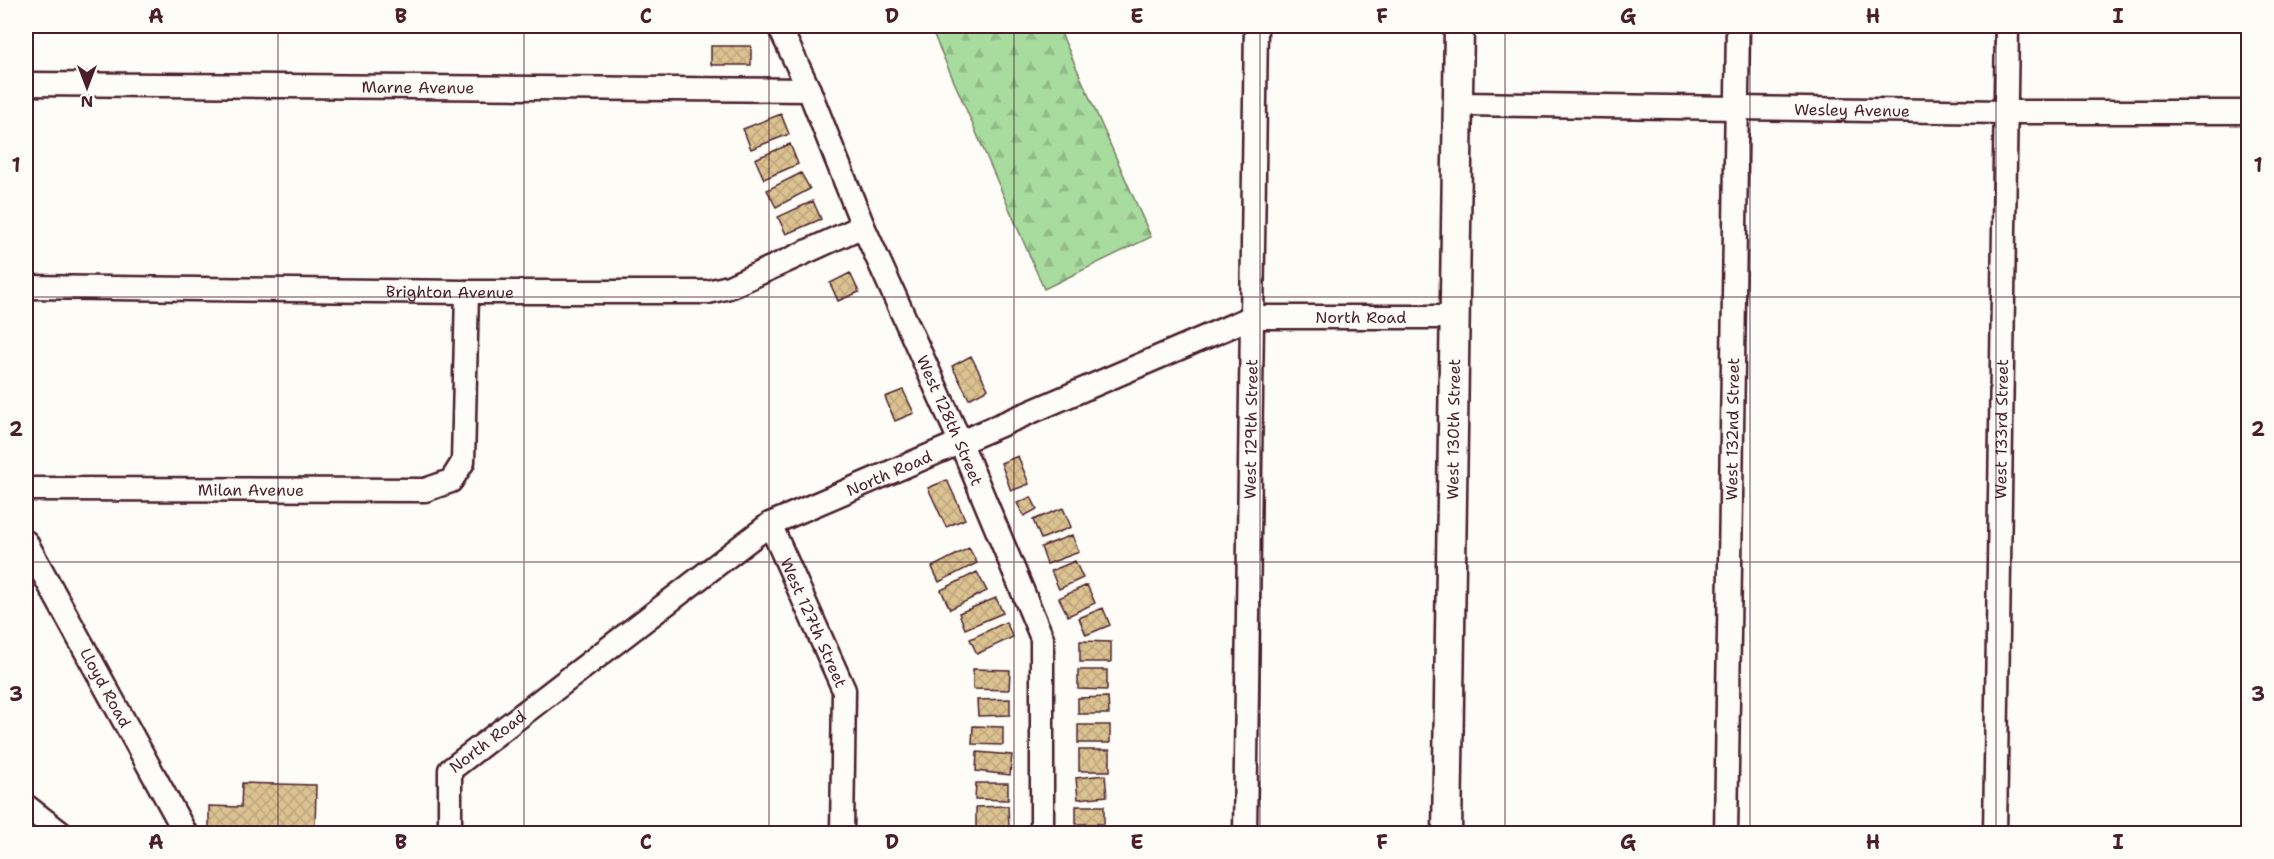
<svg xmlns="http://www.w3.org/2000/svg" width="2274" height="859" viewBox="0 0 2274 859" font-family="'Shantell Sans',sans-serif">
  <defs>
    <pattern id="forest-firs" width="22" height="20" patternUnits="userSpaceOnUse" patternTransform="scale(1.5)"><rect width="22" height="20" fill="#a7dc9e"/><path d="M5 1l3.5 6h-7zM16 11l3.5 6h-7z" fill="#91bc88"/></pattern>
    <pattern id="building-cross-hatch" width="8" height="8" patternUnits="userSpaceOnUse" patternTransform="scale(1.5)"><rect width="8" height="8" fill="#dbc291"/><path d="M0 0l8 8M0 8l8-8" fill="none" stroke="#bda67d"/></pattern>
  </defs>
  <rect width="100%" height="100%" fill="#fdfcf7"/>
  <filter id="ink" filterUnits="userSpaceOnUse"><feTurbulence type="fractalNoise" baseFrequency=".0167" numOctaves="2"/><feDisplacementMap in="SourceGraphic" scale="12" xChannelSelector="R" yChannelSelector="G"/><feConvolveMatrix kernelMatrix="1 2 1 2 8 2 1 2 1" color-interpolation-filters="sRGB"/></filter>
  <g filter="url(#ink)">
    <path fill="url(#forest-firs)" stroke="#787e64" stroke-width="1.5" d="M930,26H1058L1151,237L1044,289Z"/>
    <path fill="url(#building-cross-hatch)" stroke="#4a1f2b" stroke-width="1.5" d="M711,46H751V65H711Z
      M781,114L789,134L751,149L743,129Z
      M790,144L798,164L764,179L755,159Z
      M801,173L810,189L776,207L767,190Z
      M813,201L821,219L786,234L778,217Z
      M850,273L859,292L838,301L830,283Z
      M971,356L988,389L969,399L952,366Z
      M903,390L914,413L895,421L885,397Z
      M1018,456L1029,484L1011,491L1001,463Z
      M947,480L965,519L946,527L928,488Z
      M1031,497L1037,509L1024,516L1017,503Z
      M1063,508L1071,527L1041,539L1033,520Z
      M1072,535L1079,552L1047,564L1041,547Z
      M969,548L977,563L939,582L932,567Z
      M1075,561L1083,578L1059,589L1051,571Z
      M977,572L987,591L950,609L941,590Z
      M1087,585L1095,603L1068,616L1059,598Z
      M996,598L1003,613L965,629L959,613Z
      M1103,608L1110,625L1086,635L1079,618Z
      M1006,622L1013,637L977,654L970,639Z
      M1080,641L1111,642V662H1080Z
      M973,669L1010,670L1009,690L973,689Z
      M1078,670H1107V690L1078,689Z
      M1108,697L1109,714H1078V698Z
      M1010,699V715L978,716L977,700Z
      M1078,725H1110V743H1078Z
      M973,726L1003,727V745L972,744Z
      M1079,750H1110V771H1079Z
      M977,752L1012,755L1010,775L976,771Z
      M1105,775L1107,796L1078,799L1076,778Z
      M242,783L316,785L315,834L209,833V806L241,807Z
      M976,783H1008V800L975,799Z
      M1008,806L1009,827L976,828V807Z
      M1076,806H1104V824H1076Z"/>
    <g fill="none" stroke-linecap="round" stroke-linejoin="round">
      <defs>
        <g id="minor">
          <path id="s1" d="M779,26L809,90L863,226L960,441L1042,638V834"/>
          <path id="s2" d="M26,84L809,90"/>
          <path id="s3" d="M1458,104L2005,112H2248"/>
          <path id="s4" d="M26,287L467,292H708L729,287L863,226"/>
          <path id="s5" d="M26,489L425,490L451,481L463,462L467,292"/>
          <path id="s6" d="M770,524L844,690L842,834"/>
          <path id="s7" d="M26,542L186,834"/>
          <path d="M26,806L62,834"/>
          <path id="s8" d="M450,834V770L770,524L1252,317H1454"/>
          <path id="s9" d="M1245,834L1256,26"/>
          <path id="s10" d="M1726,834L1738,26"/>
          <path id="s11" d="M1995,834L2007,26"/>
        </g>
        <g id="major">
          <path id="s12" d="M1447,834L1459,26"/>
        </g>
      </defs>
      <use href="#minor" stroke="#4a1f2b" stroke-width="27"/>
      <use href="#major" stroke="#4a1f2b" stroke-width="33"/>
      <use href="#minor" stroke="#fdfcf7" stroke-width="22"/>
      <use href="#major" stroke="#fdfcf7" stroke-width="28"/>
    </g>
  </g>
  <path fill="none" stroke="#4a1f2b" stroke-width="1.5" stroke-opacity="0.55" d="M278,26V834M524,26V834M769,26V834M1014,26V834M1260,26V834M1505,26V834M1750,26V834M1996,26V834M26,297H2248M26,562H2248"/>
  <g text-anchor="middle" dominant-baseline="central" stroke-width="4.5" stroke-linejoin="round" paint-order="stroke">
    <g font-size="16" fill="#4a1f2b" stroke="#fdfcf7">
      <text stroke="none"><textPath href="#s2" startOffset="392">Marne Avenue</textPath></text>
      <text stroke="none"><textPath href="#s3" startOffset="394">Wesley Avenue</textPath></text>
      <text stroke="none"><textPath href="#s4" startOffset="424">Brighton Avenue</textPath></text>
      <text stroke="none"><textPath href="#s8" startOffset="1101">North Road</textPath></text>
      <text stroke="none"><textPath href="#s1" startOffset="430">West 128th Street</textPath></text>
      <text stroke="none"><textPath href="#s9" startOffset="405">West 129th Street</textPath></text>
      <text stroke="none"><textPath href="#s12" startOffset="405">West 130th Street</textPath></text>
      <text stroke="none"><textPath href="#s11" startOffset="405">West 133rd Street</textPath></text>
      <text stroke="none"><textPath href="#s10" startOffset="405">West 132nd Street</textPath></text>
      <text stroke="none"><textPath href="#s8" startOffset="597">North Road</textPath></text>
      <text stroke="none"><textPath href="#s5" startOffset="225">Milan Avenue</textPath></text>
      <text stroke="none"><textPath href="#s6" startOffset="108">West 127th Street</textPath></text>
      <text stroke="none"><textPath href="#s7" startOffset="166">Lloyd Road</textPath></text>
      <text stroke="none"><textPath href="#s8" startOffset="111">North Road</textPath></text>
    </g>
  </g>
  <rect width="2274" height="859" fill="none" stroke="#fdfcf7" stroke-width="66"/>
  <g transform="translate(87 87) rotate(180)" stroke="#fdfcf7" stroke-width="4.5" paint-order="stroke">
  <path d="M0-4.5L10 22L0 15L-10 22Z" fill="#4a1f2b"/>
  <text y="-9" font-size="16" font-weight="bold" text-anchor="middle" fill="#4a1f2b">N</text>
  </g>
  <rect x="33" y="33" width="2208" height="793" fill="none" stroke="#4a1f2b" stroke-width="2"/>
  <g font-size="20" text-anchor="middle" font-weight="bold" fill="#4a1f2b">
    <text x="156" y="23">A</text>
    <text x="401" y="23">B</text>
    <text x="646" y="23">C</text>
    <text x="892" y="23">D</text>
    <text x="1137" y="23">E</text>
    <text x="1382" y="23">F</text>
    <text x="1628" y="23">G</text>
    <text x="1873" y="23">H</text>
    <text x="2118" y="23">I</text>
    <text x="16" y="172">1</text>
    <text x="2258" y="172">1</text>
    <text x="16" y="436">2</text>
    <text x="2258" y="436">2</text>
    <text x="16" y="701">3</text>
    <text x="2258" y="701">3</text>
    <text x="156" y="849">A</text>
    <text x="401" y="849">B</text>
    <text x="646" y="849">C</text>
    <text x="892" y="849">D</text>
    <text x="1137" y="849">E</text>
    <text x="1382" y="849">F</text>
    <text x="1628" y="849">G</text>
    <text x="1873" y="849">H</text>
    <text x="2118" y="849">I</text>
  </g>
</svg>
